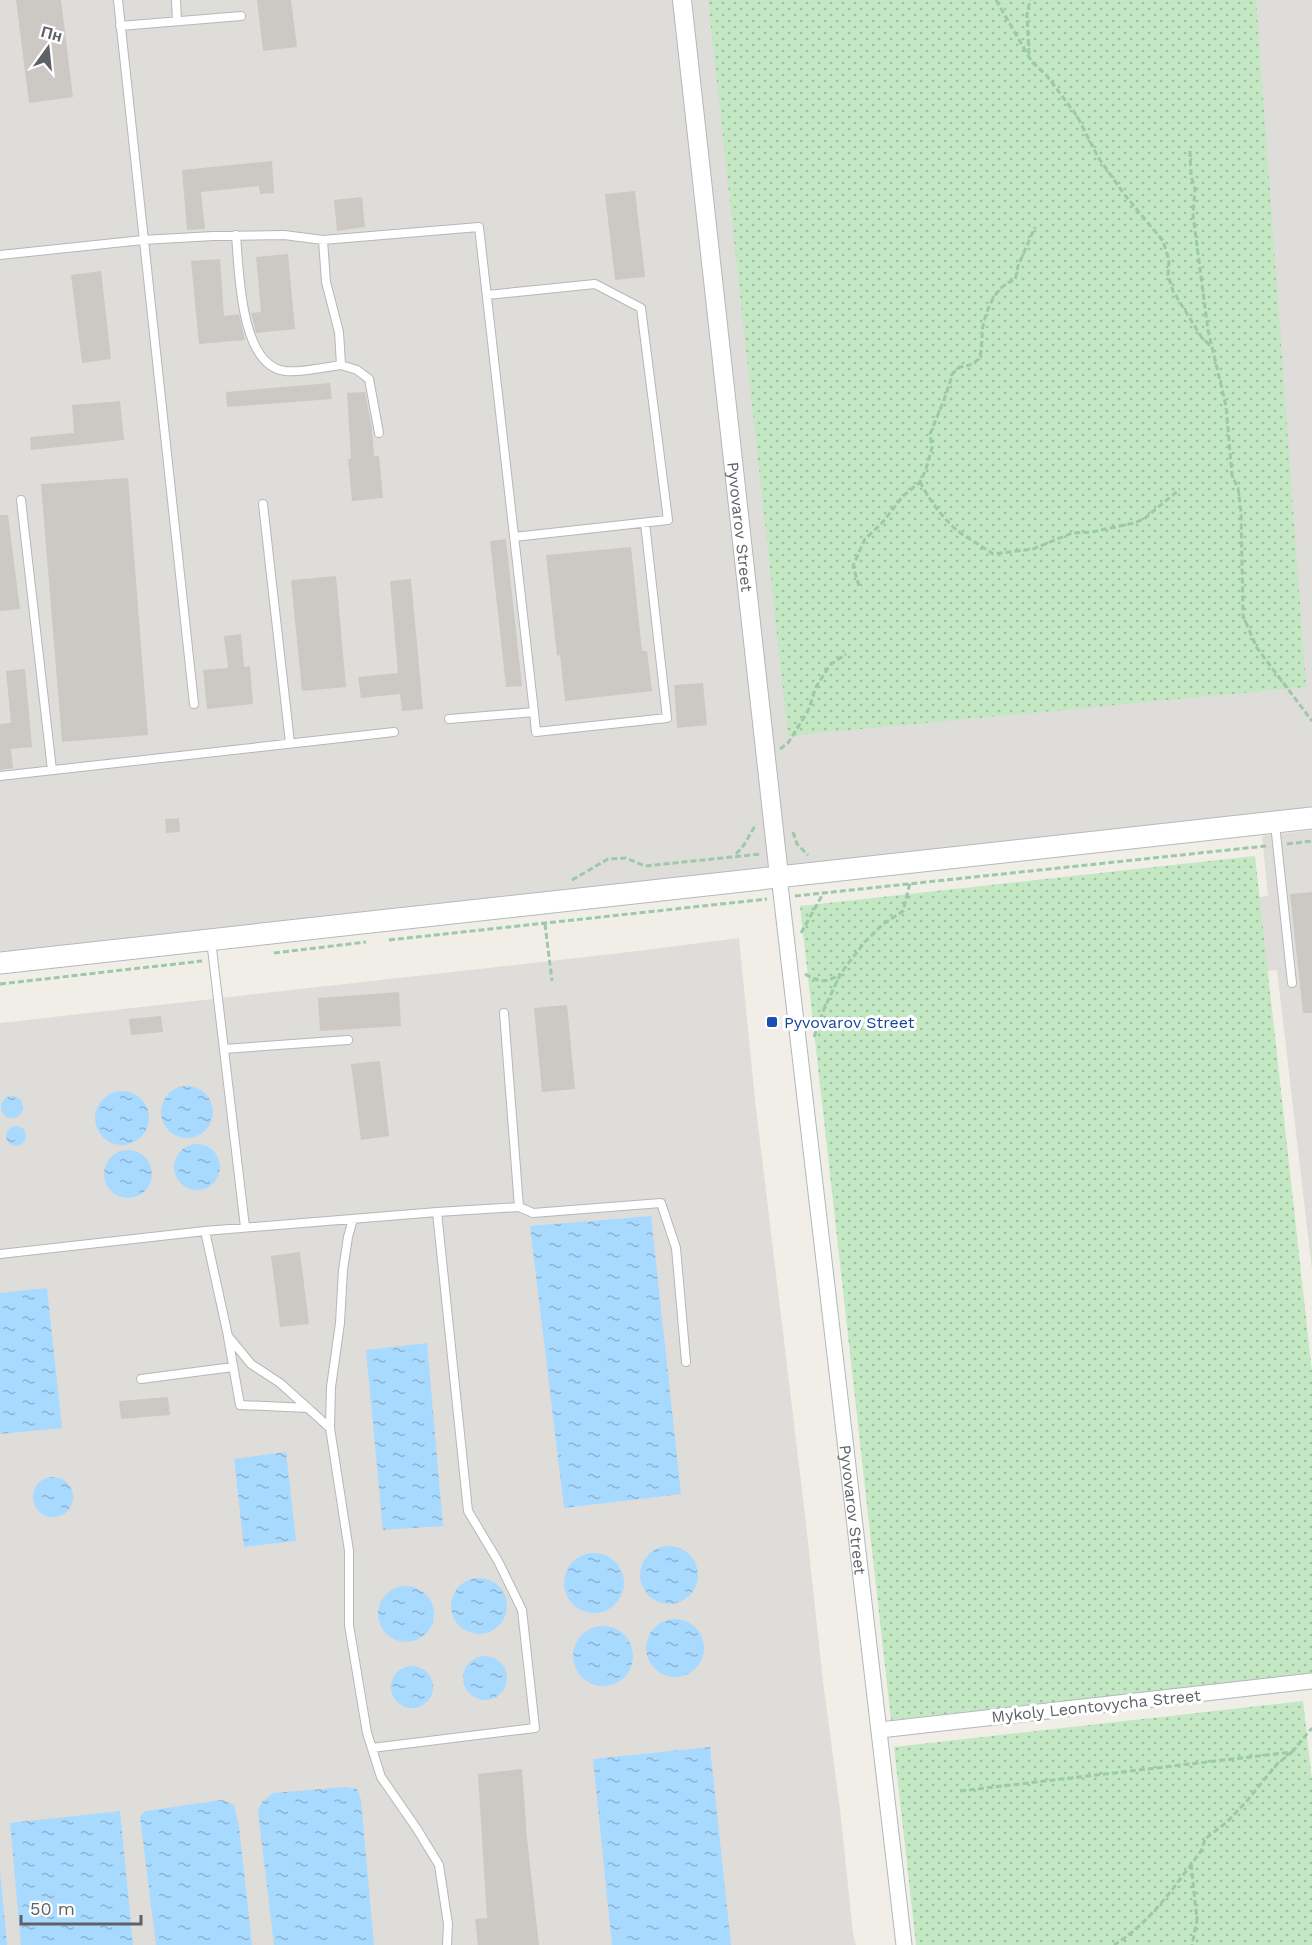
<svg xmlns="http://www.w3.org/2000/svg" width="1312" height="1945" viewBox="0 0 1312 1945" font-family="'Work Sans',sans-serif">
  <defs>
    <pattern id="grass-dots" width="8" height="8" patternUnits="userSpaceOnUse" patternTransform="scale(1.5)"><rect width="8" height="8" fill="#c3e8c3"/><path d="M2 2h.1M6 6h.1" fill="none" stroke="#a2bfa2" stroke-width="1.8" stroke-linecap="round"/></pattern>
    <pattern id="water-ripples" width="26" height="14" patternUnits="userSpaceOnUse" patternTransform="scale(1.5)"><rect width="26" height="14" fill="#a8d9ff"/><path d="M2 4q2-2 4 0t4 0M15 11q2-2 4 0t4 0" fill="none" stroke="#8cb3d2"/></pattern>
  </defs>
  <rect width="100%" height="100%" fill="#f0eee7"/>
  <path fill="#dfddd9" d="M0,0H1312V811L0,955Z
    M1312,830V1270L1277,970L1203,978L1194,904L1268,896L1262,836Z
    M739,938L755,1100L805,1515L823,1681L840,1809L853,1933L856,1945H0V1023L638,951Z"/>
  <path fill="url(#grass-dots)" d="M708,0H1256L1306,687L788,736Z
    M1255,856L1312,1372V1674L891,1720L800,906Z
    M1303,1701L1312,1780V1945H916L894,1747Z"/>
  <path fill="url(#water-ripples)" d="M161 1112a26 26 0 1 1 52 0a26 26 0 1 1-52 0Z
    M95 1118a27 27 0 1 1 54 0a27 27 0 1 1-54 0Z
    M1 1107a11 11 0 1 1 22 0a11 11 0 1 1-22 0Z
    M6 1136a10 10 0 1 1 20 0a10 10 0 1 1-20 0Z
    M174 1167a23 23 0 1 1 46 0a23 23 0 1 1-46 0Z
    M104 1174a24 24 0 1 1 48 0a24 24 0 1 1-48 0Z
    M651,1216L681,1494L564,1508L530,1226Z
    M47,1288L62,1428L0,1434V1293Z
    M427,1343L443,1526L383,1530L366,1350Z
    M286,1452L296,1541L244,1547L234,1459Z
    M33 1497a20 20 0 1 1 40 0a20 20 0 1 1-40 0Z
    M640 1575a29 29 0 1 1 58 0a29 29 0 1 1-58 0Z
    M564 1583a30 30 0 1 1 60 0a30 30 0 1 1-60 0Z
    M451 1606a28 28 0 1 1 56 0a28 28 0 1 1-56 0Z
    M378 1614a28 28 0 1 1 56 0a28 28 0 1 1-56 0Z
    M646 1648a29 29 0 1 1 58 0a29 29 0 1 1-58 0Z
    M573 1656a30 30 0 1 1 60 0a30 30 0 1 1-60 0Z
    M463 1678a22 22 0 1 1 44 0a22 22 0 1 1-44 0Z
    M391 1687a21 21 0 1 1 42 0a21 21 0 1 1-42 0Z
    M710,1747L731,1945H612L593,1759Z
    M346,1787L357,1789L361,1800L374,1945H274L258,1811L262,1802L273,1793Z
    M222,1800L234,1805L239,1826L252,1945H156L140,1817L145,1811Z
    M120,1811L133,1945H21L10,1823Z
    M0,1870L7,1945H0Z"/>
  <path fill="#ccc9c4" d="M16,0H61L73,97L29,103Z
    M257,0H291L297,47L263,51Z
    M272,161L274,193L260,194L259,186L201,192L205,229L187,230L182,170Z
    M635,191L645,277L615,280L605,194Z
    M362,197L365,227L337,231L334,200Z
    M288,254L295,329L256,333L251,313L261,312L256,257Z
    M220,259L224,316L239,314L245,340L199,344L191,261Z
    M101,271L111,359L82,363L71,275Z
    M330,383L332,399L227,407L226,392Z
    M365,392L372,429L374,456H379L383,498L352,501L348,459H351L347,393Z
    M120,401L124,440L31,450L30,437L74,433L72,405Z
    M128,478L148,735L62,742L41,484Z
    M0,515H8L20,609L0,611Z
    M506,539L522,686L506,687L490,541Z
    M631,547L642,651H647L652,691L565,701L560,655L557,656L546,555Z
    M336,576L346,687L302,691L291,580Z
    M411,579L423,709L402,711L400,694L361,698L358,677L398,673L390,581Z
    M241,634L244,667L250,666L253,704L207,709L203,670L228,668L224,636Z
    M25,669L32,747L11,749L13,768L0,770V724L11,723L6,671Z
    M703,683L707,725L677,728L674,685Z
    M179,818L180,832L166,833L165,819Z
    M1312,892V1013H1303L1290,894Z
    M399,992L401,1026L320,1031L318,998Z
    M567,1005L575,1089L542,1092L534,1008Z
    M161,1016L163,1032L131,1035L129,1019Z
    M380,1061L389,1136L361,1140L351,1064Z
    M300,1252L309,1324L280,1327L271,1256Z
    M168,1397L170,1415L121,1419L119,1401Z
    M522,1769L527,1838L539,1945H478L475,1919L487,1918L478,1774Z"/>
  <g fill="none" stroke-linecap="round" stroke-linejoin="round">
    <defs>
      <path id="service" d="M118,0L194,704
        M176,0L177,21
        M120,26L241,16
        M236,235C239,270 240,366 285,371C299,373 326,367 341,365
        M323,240L326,282L339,332L341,365L357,370L369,379L379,433
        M0,255L143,240L213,236L284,235L323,240L479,227L534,712L449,719
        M487,295L595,284L641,308L668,520L514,537
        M21,500L52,770
        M263,504L290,743
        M534,712L536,732L667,718L645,523
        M0,776L394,732
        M1275,824L1292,983
        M211,940L245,1227
        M224,1049L348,1040
        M519,1207L533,1213L661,1203L676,1248L686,1362
        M205,1231L228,1336L251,1364L280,1383L330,1428L349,1551V1625L367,1733L381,1777L417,1829L439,1865L448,1924L447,1945
        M0,1254L205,1231L437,1212
        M228,1337L240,1405L308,1408
        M141,1379L233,1367
        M330,1428L331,1387L340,1323L343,1270L348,1237L353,1219
        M372,1748L535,1728L522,1610L498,1561L468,1511L437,1212L519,1207L504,1013"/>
      <g id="minor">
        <path id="s1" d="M779,876L904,1945"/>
        <path d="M880,1730L1312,1681"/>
      </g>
      <g id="tertiary">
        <path id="s2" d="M682,0L779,876"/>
      </g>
      <path id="secondary" d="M0,963L1312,818"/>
    </defs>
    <use href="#service" stroke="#b4b7bb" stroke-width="10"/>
    <use href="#minor" stroke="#b4b7bb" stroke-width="17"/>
    <use href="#tertiary" stroke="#b4b7bb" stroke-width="20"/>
    <use href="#secondary" stroke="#b5b9be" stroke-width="23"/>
    <path stroke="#9cc9a9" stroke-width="3" stroke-dasharray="6 3" stroke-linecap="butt" d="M996,0L1032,62L1047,76L1077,116L1098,157L1124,194L1163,241L1169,260L1168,275L1173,291L1202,338L1210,345
      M1029,54L1027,15L1030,0
      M1190,151L1191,176L1195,189L1193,215L1208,330L1226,406L1232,475L1238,488L1241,512L1243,616L1257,648L1312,721
      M920,482C930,501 946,524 965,536C975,542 984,548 993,554L1033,549L1072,533L1092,532L1134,523L1144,519L1180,489
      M859,586L853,566L865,539L882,523L903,496L920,482L926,469L932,448L930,434L944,400L953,373L960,367L970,365L979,359C983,349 981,337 983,326C987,308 996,285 1015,280L1018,266L1035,227
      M780,749L788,743L808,711L816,687L830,665L846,654
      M793,832L797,844L808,855
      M1287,844L1312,841
      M736,854L744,845L756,824
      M572,880L608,859L626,858L645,866L761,854
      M795,896L1266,846
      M545,924L552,981
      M801,933L824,892
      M389,940L767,899
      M274,953L366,942
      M805,974C819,982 826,984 840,974
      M0,984L202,961
      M814,1037L824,1009L841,973L864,943L882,925L903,911L910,883
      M1292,1752L1312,1728
      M960,1791L1292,1752L1277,1764L1246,1802L1227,1822L1205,1839L1201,1851C1176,1885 1150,1923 1114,1945
      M1191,1864L1197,1920L1192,1945"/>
    <use href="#service" stroke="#fff" stroke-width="8"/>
    <use href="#minor" stroke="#fff" stroke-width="15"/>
    <use href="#tertiary" stroke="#fff" stroke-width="18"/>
    <use href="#secondary" stroke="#fff" stroke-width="21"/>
  </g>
  <rect fill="#1a4fb4" stroke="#fff" stroke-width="2" x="766" y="1016" width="12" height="12" rx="3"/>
  <g text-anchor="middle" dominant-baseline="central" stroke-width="6" stroke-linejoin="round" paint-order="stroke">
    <g font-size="16" fill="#5e6267" stroke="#fff">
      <text stroke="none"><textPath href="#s2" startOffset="530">Pyvovarov Street</textPath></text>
      <text stroke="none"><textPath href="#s1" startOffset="638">Pyvovarov Street</textPath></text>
      <text transform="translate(1096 1706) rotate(-6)">Mykoly Leontovycha Street</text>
    </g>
    <g font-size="16" fill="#164399" stroke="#fff" text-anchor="start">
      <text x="784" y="1022">Pyvovarov Street</text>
    </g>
  </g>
  <g transform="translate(48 48) rotate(15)" stroke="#ffffff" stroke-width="4.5" paint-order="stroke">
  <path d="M0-4.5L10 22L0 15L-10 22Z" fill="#5e6267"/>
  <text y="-9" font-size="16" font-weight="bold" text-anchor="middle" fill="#5e6267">Пн</text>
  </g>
  <path d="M21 1915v9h120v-9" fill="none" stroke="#5e6267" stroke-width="3"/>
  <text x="30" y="1915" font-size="18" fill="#5e6267" stroke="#ffffff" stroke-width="4.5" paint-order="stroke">50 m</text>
</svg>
